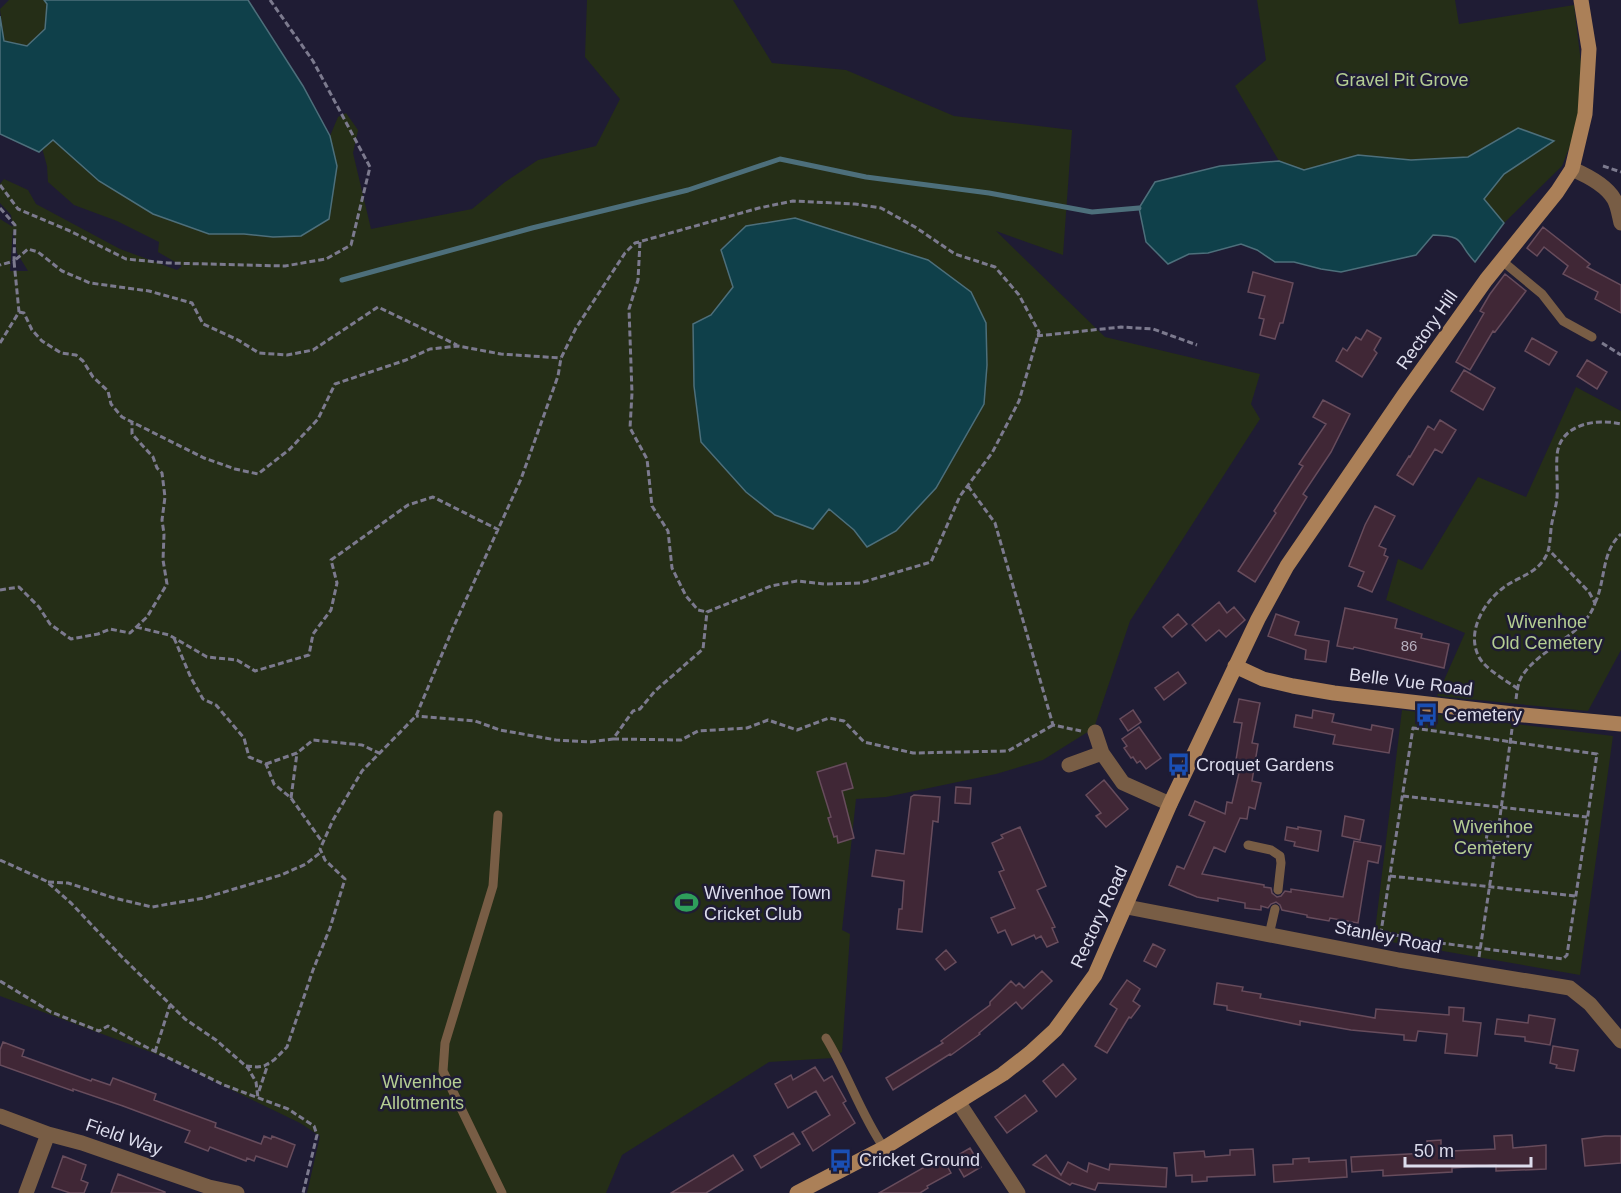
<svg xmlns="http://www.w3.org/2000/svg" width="1621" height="1193" viewBox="0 0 1621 1193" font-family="Arial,sans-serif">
  <rect width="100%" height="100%" fill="#1f1c34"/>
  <path fill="#252e17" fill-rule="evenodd" d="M9,0H44L47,4L45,29L27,46L4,41L0,9Z
    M587,0H733L772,63L846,70L954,116L1072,130L1063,255L996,231L1105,337L1260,374L1251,404L1260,419L1130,621L1094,728L1043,760L996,774L886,797L856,799L842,930L850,934L842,1052L833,1058L769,1062L622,1155L606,1193H307L320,1136L300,1123L164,1057L0,996V219L13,227L11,215L0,203V184L4,179L28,190L36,204L120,249L177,270L182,266L158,252L159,242L117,221L74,205L48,182L47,166L42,148L53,139L99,181L124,195L244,234L273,237L337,166L330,136L338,117L346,113L358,130L353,153L371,229L472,209L505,182L538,160L596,146L620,99L585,57ZM746,226L986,323L987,365L984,403L912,513L896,531L867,547L854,530L829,508L775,515L746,492L701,442L694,386L711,315L733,287L721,249ZM13,229L17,253L28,271H10Z
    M1257,0H1455L1459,24L1574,5L1581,63L1580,120L1562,166L1504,223L1484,199L1504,174L1553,141L1518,128L1468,157L1411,160L1358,155L1304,170L1279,161L1235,86L1266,60Z
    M1576,387L1621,411V650L1588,711L1437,696L1465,633L1386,600L1398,559L1422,570L1478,477L1526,497Z
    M1402,710L1613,736L1580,975L1374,939Z"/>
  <path fill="#0f404a" stroke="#4d6f7b" stroke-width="1.5" d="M44,0H248L303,86L330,136L337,166L329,219L301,236L273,237L244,234H209L153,214L99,181L53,140L39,152L0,134V16L4,41L27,46L45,29L47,4Z
    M1518,128L1554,141L1504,174L1484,199L1504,223L1475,262C1456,242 1467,236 1433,235L1416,255L1341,272L1321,269L1294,262H1275L1257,250L1241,244L1208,253L1189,254L1168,264L1146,242L1139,208L1155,182L1220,166L1279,161L1304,170L1358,155L1411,160L1468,157Z
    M795,218L928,260L971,292L986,323L987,365L984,404L936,488L896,531L867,547L854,530L829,509L813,529L775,515L746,492L701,442L694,386L693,324L711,315L733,287L721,250L746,226Z"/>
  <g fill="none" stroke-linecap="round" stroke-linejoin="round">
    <path stroke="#4d6f7b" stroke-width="5" d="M342,280L532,228L688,190L780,159L866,177L989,193L1092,212L1139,208"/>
  </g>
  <path fill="#402736" stroke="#674c5c" stroke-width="1.5" d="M1543,227L1590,264L1587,267L1621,285V313L1595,299L1598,292L1563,274L1568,266L1544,247L1537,256L1527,248Z
    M1253,272L1293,283L1283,323H1280L1275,339L1260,335L1264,319L1259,318L1265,296L1248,292Z
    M1505,274L1526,291L1495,332L1493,331L1470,370L1456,362L1484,313L1480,311L1490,294Z
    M1367,330L1381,338L1374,350L1377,353L1362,377L1336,361L1343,348L1347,351L1356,337L1361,340Z
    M1532,338L1557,352L1549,365L1525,351Z
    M1587,360L1607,372L1597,389L1577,376Z
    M1464,370L1495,388L1483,410L1451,391Z
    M1323,400L1350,414L1331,452L1303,494L1307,497L1255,582L1238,571L1276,513L1274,511L1303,466L1299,464L1326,424L1313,417Z
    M1440,420L1456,430L1442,453L1435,449L1413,485L1397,475L1409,456L1410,457L1428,426L1434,430Z
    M1375,506L1395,516L1379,546L1386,549L1384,555L1388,557L1372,592L1358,586L1364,572L1349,566L1365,525Z
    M1219,602L1227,613L1234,607L1245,620L1226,637L1219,630L1206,641L1192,625Z
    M1345,608L1397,619L1395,628L1422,634L1421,638L1449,644L1444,668L1354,647L1353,649L1337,646Z
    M1178,614L1187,624L1172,637L1163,627Z
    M1276,614L1299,622L1295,635L1329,641L1326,662L1305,659L1306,650L1268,636Z
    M1178,672L1186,683L1164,700L1155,688Z
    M1239,699L1260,703L1252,743L1258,744L1252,781L1261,783L1255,809L1249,807L1247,819L1240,818L1225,852L1214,847L1202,874L1264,885V887L1271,888L1272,893L1277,897L1281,896L1285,891L1291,892V889L1343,897L1354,841L1381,846L1378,863L1368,861L1358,923L1330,918L1329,921L1307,917V915L1282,910L1280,905L1276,902L1271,904L1268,908L1261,906V910L1245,908V903L1218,898V901L1197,897L1169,885L1177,866L1184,869L1205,822L1189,815L1195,801L1225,814L1227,802L1232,803L1239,773L1234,772L1242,723L1234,722Z
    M1133,710L1141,722L1128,731L1120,719Z
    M1313,710L1334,714L1332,722L1371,730L1372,725L1393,729L1389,753L1333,744L1335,735L1294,727L1296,715L1312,718Z
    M1139,727L1161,758L1146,769L1140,761L1137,763L1133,757L1131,758L1124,748L1127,746L1122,739Z
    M846,763L853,788L842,791L854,838L838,843L837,836L834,837L828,818L831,817L817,772Z
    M1104,780L1128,809L1106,827L1096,816L1101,813L1086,795Z
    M956,787L971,788L970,804L955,803Z
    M914,795L940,797L938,822L933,821L922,932L897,929L899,909H902L904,881L872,876L876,850L904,854L911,797Z
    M1345,816L1364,820L1360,840L1342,836Z
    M1020,827L1046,886L1037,890L1055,927L1052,928L1058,942L1047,947L1041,936L1036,939L1034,935L1012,945L1005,930L998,933L991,918L1015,908L999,872L1004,870L992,843L1003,838L1001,835Z
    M1287,827L1298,829V827L1321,831L1318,851L1294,846L1295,842L1285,840Z
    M1153,944L1165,950L1156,967L1144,961Z
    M946,950L956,962L945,970L936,959Z
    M1042,971L1052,981L1022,1009L1016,1002L979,1033L980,1034L951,1055L950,1054L893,1090L886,1078L943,1043L941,1041L990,1005V1002L1011,981L1016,986L1019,983L1024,988Z
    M1127,980L1140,989L1133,1001L1140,1006L1131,1018L1129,1017L1107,1053L1095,1046L1117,1009L1110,1004Z
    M1217,983L1243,987L1242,991L1261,994L1260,998L1375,1018L1376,1009L1449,1015V1007L1464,1008L1463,1021L1481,1023L1477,1056L1445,1053L1447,1034L1418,1031L1416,1041L1404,1040V1035L1351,1030L1300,1021V1025L1227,1010V1006L1214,1004Z
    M1529,1015L1555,1019L1550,1045L1525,1041V1037L1495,1034L1497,1019L1528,1023Z
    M3,1042L24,1050L22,1056L91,1081L92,1079L110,1085L113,1078L156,1094L154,1100L216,1123L215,1127L261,1144L264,1136L271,1139L272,1136L295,1145L287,1167L256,1156L254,1161L247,1158L246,1161L210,1147L208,1151L185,1142L190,1131L123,1106L73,1089V1091L0,1065V1050Z
    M1553,1046L1578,1050L1574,1071L1556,1068L1557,1065L1550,1063Z
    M1063,1064L1076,1079L1056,1097L1043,1081Z
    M815,1067L824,1081L832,1076L846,1101L843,1103L855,1123L813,1151L802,1132L830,1115L816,1091L788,1108L775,1084L791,1075L793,1080Z
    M1025,1095L1037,1111L1007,1133L995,1117Z
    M793,1133L800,1144L761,1168L754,1156Z
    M1512,1135L1513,1148L1546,1145V1169L1496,1171V1165L1452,1168V1172L1383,1176V1170L1352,1172L1351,1157L1428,1153L1427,1141L1441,1140V1150L1451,1149V1151L1495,1149L1494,1136Z
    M1605,1136H1621V1163L1585,1166L1582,1139Z
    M970,1148L981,1167L964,1177L953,1158Z
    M1253,1149L1255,1175L1207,1177V1181L1192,1182V1175L1176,1176L1174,1153L1204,1151L1205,1157L1230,1155V1150Z
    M733,1155L743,1170L706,1193H671Z
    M1046,1155L1061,1175L1068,1162L1087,1172L1089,1163L1109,1170L1110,1164L1167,1168L1166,1187L1098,1183L1095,1190L1072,1183L1070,1185L1033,1165Z
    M63,1156L86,1165L81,1180L88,1183L84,1193H70L52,1187Z
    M942,1157L951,1173L927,1186L928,1188L920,1193H879Z
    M1309,1158V1162L1346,1160L1347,1177L1274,1182L1273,1165L1293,1164V1159Z
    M118,1174L165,1192V1193H111Z"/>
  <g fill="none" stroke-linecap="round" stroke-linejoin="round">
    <path stroke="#7c7a8e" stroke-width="3" stroke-dasharray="6 3" stroke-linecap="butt" d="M1603,166L1621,172
      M0,185L18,209L70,231L126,259L168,263L285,266L326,259L351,245L370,167L313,61L270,0
      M0,208L15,225L14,261L0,265
      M640,242L638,280L629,309L632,393L630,428L647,459L652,506L668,531L672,568L686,596L698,610L707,612
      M19,312L24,313L32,330L42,341L61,353L76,355L83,361L93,377L108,391L111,404L122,417L204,458L235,469L258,474L290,449L318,419L335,384L406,360L430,349L458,346L501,354L561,358
      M1037,336L1121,327L1153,329L1197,345
      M0,343L19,312L14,261L28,249L38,252L62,271L90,283L149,291L192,303L203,324L238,340L259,353L287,355L313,350L378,307L457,345
      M1602,343L1621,355
      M968,486L995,523L1053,725L1081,731
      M0,590L19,587L39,607L50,624L71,639L98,634L110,629L130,633L147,617L167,584L163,560L164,534L162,520L165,497L162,473L157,468L153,457L132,434V423
      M1595,603C1606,580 1601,552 1621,534
      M136,627L169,635L207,657L237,660L255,671L309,655L313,634L331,610L337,583L331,560L408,505L433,497L499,530
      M174,638L191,678L203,699L216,705L244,738L249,757L266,764L274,784L291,798L323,843
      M1518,689C1507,681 1485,669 1479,657C1466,633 1483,603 1503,588C1517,577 1537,574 1546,556C1550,548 1550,539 1551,529C1552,519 1556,508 1557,498C1558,484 1556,470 1557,456C1559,424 1596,418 1621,424
      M1516,699C1517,692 1518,682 1522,676C1540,648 1586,634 1595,603L1589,592L1549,550
      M1413,728L1597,754L1567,955L1563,959L1425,941L1381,932Z
      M613,739L681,740L698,731L747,728L768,720L797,730L829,718L844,721L864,742L913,753L1008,751L1053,725
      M266,764L297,753L313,740L362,745L381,754
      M1403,796L1587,817
      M291,798L297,753
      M1489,822L1509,825L1507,844L1486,841Z
      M1499,824L1512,729
      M0,860L46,881L71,903L121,956L185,1019L216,1040L248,1068L256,1082L258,1098
      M1390,876L1576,896
      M48,882L68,883L114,898L152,907L204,898L281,875L306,864L321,852
      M1479,957L1496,843
      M0,981L51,1012L99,1031L108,1026L142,1045L224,1085L288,1109L314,1126L317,1135L303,1193
      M155,1052L170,1005
      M246,1066L257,1067L264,1066L274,1060L287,1047L313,970L330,928L345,879L325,860L320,849L333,820L362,771L416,716L453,628L521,479L558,376L561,358L576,328L625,253L635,243L759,208L793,201L855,204L881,208L915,227L955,254L995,267L1019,295L1039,332L1019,401L992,453L960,496L931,562L860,583L824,584L797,581L771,586L707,612L703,649L655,691L640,709L633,711L613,739L590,742L556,740L500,730L475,721L416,716
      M259,1091L268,1064"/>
    <path stroke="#785d45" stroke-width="9" d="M1501,260L1542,294L1563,321L1592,337
      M498,815L493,886L445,1043L443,1071L502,1193
      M1248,845L1271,850L1280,856L1281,863L1278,890
      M1269,935L1275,909
      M826,1038C848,1074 860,1113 884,1148"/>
    <path stroke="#785d45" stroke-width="15" d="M1572,169C1586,175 1606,185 1614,199C1618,206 1619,215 1621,223
      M1095,732L1102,753L1123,783L1170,804
      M1069,765L1102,753
      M1127,907L1399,960L1570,988L1590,1004L1621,1041
      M959,1103L1018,1193
      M0,1116L48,1134L82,1143L209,1187L237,1193
      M26,1193L48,1134"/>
    <path stroke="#ab8058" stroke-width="15" d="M1235,666L1263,679L1293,686L1334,693L1513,714L1621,724
      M797,1193L884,1148L1003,1074L1030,1053L1055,1030L1095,975L1170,804L1258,619L1287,566L1404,395L1486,280L1557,192L1572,169L1585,114L1589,49L1581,0"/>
  </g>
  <defs>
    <symbol id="bus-bare" viewBox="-9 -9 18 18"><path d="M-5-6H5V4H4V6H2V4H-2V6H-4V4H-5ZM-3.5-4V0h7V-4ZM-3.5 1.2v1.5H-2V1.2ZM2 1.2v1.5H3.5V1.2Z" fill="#1a4fb4" stroke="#1f1c34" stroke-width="2.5" paint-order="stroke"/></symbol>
    <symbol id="stadium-bare" viewBox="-9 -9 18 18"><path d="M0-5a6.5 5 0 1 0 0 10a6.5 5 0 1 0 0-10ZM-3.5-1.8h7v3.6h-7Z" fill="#2e9e5b" stroke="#1f1c34" stroke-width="2.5" paint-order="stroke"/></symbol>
  </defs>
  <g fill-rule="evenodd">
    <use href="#bus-bare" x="1410" y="698" width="33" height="33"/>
    <use href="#bus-bare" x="1162" y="748" width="33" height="33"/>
    <use href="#stadium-bare" x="670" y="886" width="33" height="33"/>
    <use href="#bus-bare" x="824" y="1144" width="33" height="33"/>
  </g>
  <g text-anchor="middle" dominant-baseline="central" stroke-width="5" stroke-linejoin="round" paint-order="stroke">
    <g font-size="15" fill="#b6b0bf">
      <text x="1409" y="645">86</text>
    </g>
    <g font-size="18" fill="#b5ce93" stroke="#1f1c34">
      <text x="1402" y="80">Gravel Pit Grove</text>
      <text x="1547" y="622">Wivenhoe<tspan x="1547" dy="21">Old Cemetery</tspan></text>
      <text x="1493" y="827">Wivenhoe<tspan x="1493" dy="21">Cemetery</tspan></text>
      <text x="422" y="1082">Wivenhoe<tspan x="422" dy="21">Allotments</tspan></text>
    </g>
    <g font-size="18" fill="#dddded" stroke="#1f1c34">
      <text transform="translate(1427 330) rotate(-55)">Rectory Hill</text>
      <text transform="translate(1411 682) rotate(7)">Belle Vue Road</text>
      <text transform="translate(1099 917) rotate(-65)">Rectory Road</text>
      <text transform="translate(1388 937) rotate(11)">Stanley Road</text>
      <text transform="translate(124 1137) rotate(19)">Field Way</text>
    </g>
    <g font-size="18" fill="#dddded" stroke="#1f1c34" text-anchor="start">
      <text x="1444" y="715">Cemetery</text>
      <text x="1196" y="765">Croquet Gardens</text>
      <text x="704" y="893">Wivenhoe Town<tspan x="704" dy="21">Cricket Club</tspan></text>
      <text x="859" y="1160">Cricket Ground</text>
    </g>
  </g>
  <path d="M1405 1157v9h126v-9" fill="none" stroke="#dddded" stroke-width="3"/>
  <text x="1414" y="1157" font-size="18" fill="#dddded" stroke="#1f1c34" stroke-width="4.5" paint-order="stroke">50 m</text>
</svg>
